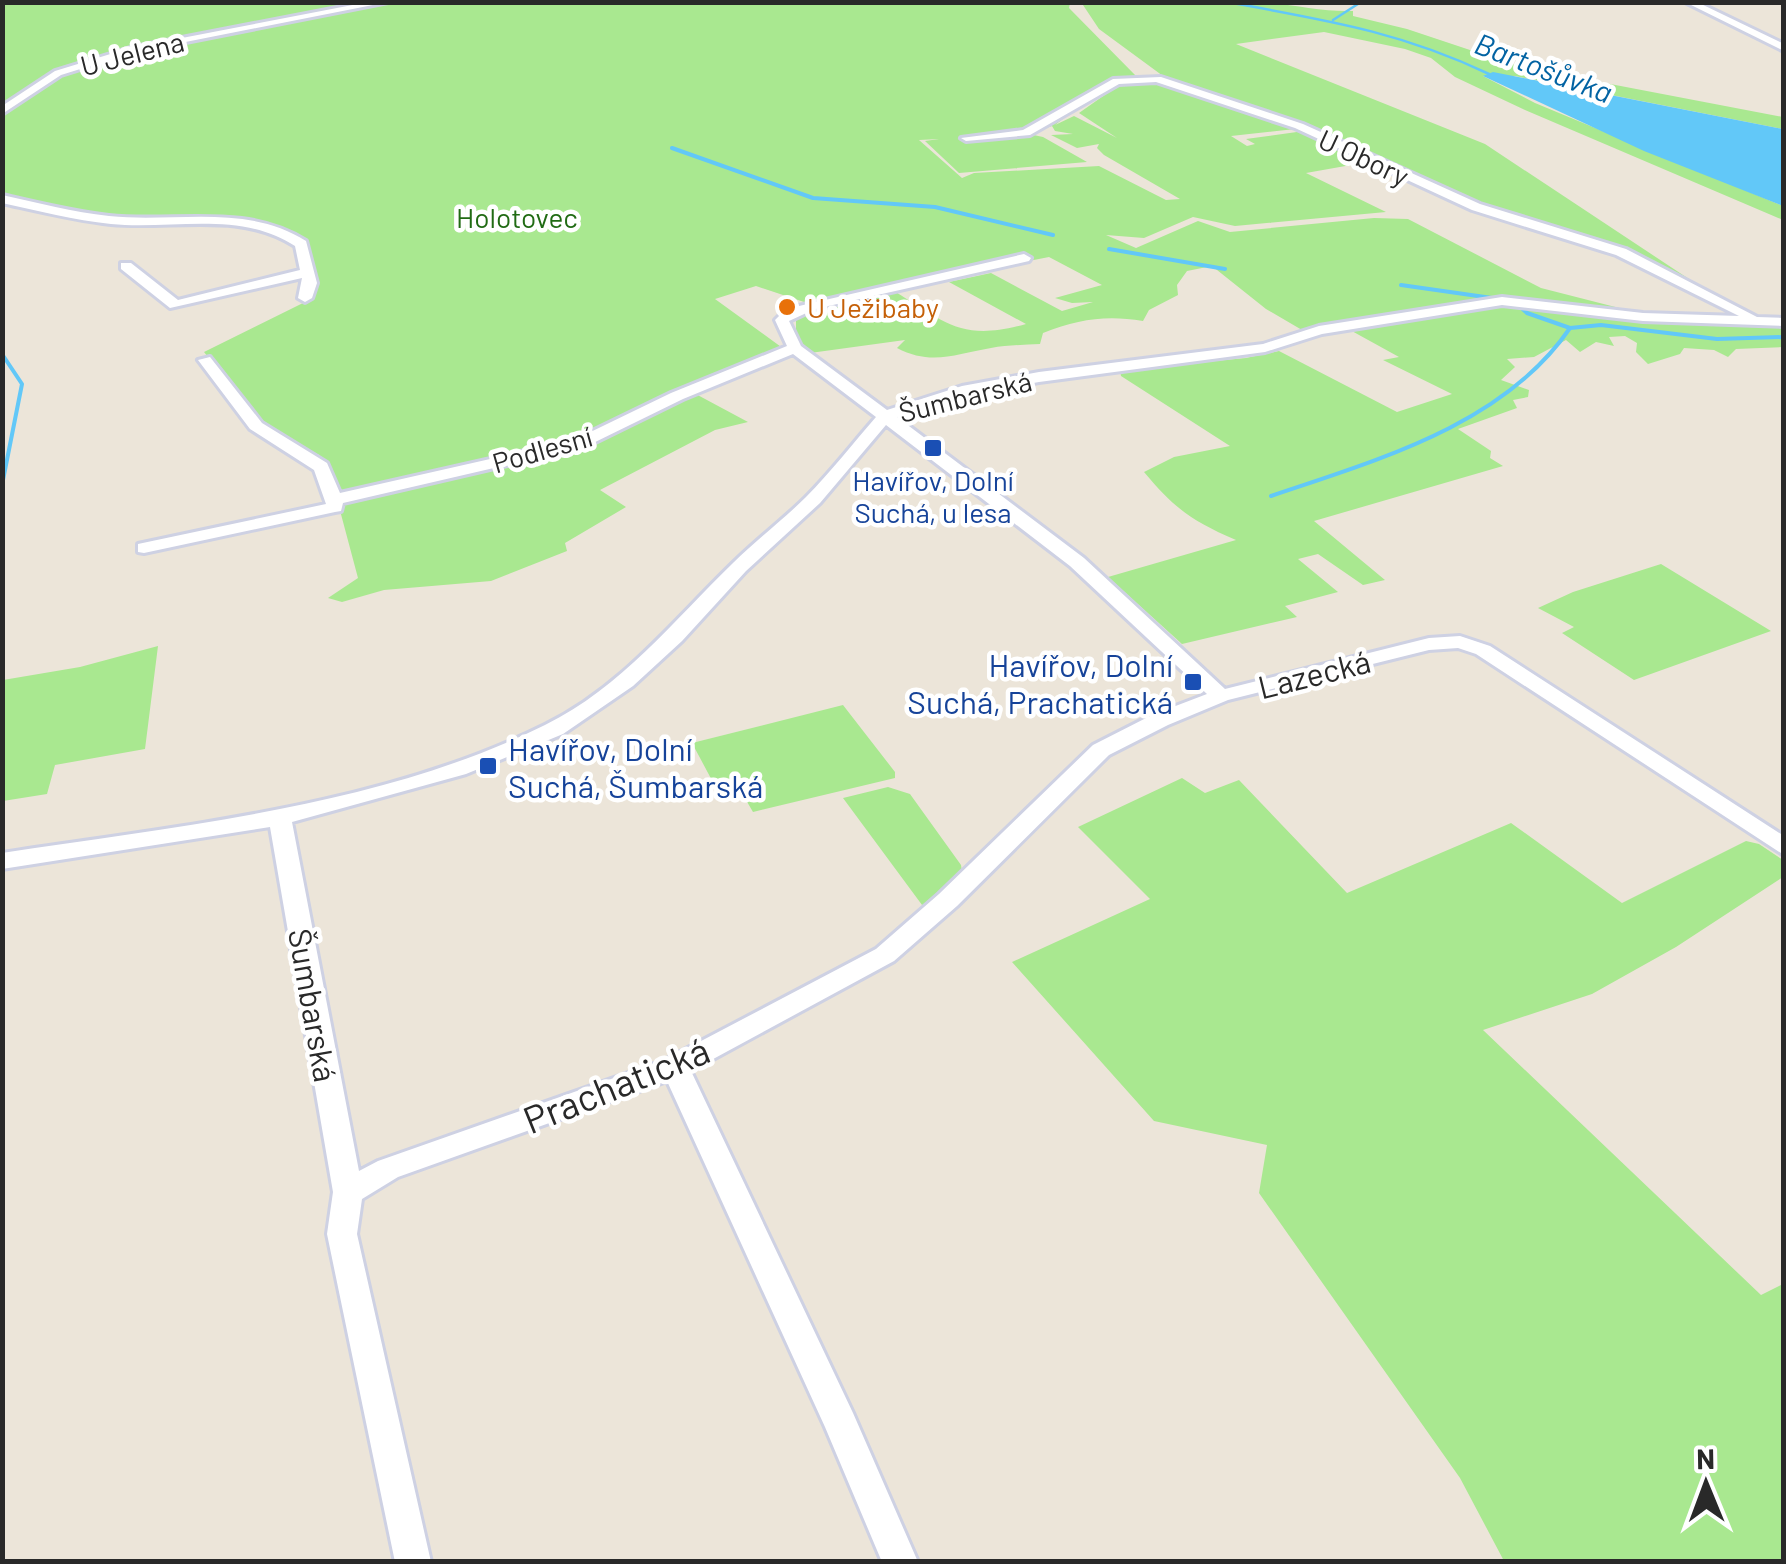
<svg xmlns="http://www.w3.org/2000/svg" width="1786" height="1564" viewBox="0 0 1786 1564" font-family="Barlow,sans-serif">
  <rect width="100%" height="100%" fill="#ece5d9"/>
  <path fill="#a9e890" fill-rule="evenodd" d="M1081,2C1141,2 1201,0 1261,2C1292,4 1322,12 1353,11V16L1407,29L1521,67L1783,117V129L1515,76H1483L1535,103L1783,206V220L1525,110L1455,77L1431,58L1405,49L1324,32L1236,44L1485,144L1698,285H1688L1597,240L1475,203L1308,127L1163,76L1099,29Z
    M3,3H1070L1069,8L1136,76L1112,81L1055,125L1074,116L1117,138L1079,113L1123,82L1159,81L1295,129L1231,136L1247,146L1255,144L1246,139L1304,131L1368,162L1306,173L1386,212L1235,226L1193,217L1144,238L1106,235L1136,248L1198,221L1230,232L1374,218L1408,219L1541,288L1631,311L1492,296L1302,330L1266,309L1212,266L1187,271L1177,285L1178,295L1149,310L1143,321C1106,315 1079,319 1043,333L1040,344C1024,345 1007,345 991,348C956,354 931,366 897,348L905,340L810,353L796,335V317L813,309L894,291C946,323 962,342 1026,324L949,282L991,273L1062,311L1093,302L1072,303L1055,298L1102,285L1049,257L810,304L756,286L715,299L788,352L692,392L748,422L715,430L600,490L626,507L565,543L567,551L491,581L384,590L342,602L328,598L358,578L330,473L319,455L262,424L204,352L303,303L314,284L304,245L296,235L267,225L113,219L3,197ZM1052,126L1055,131L1073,134L1051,135L1077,148L1099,144L1097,148L1104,155L1180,199L1166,200L1099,166L974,173L962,178L919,140L939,139L925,141L959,173L1087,162L1043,137L1029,134Z
    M1507,304L1691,325L1783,324V347L1736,349L1728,357L1714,350L1684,348L1680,354L1648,364L1636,352L1637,343L1625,336L1609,337L1614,346L1596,342L1580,352L1566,340L1534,357L1507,359L1515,367L1501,380L1529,390L1528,397L1513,400L1517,408L1458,429L1491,451L1490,458L1503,466L1314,521L1385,580L1363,585L1318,554L1298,559L1338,592L1285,606L1297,617L1182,644L1108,577L1236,540C1192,521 1175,509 1144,472L1174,457L1230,446L1121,376L1120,370L1246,358L1279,351L1397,412L1452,394L1383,360L1399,357L1350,330Z
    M1661,564L1771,631L1634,680L1562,633L1574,627L1538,608L1573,592Z
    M158,646L145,749L55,765L47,794L3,801V680L80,667Z
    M843,705L895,772V778L753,812L743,795L723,801L692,743Z
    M1182,778L1205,793L1239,780L1347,893L1511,823L1622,903L1746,841L1759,844L1783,860V877L1676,947L1592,994L1483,1030L1761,1295L1783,1284V1561H1504L1460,1478L1259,1193L1267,1145L1154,1121L1012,962L1150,899L1078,827Z
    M888,787L910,794L961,865L962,872L925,909L843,798Z"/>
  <path fill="#62c8f8" d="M1493,72L1783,129V206L1644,151L1483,76Z"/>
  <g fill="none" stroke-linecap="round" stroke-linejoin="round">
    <path stroke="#62c8f8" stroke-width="2.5" d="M1227,2C1324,20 1399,31 1489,74
      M1333,20L1361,2"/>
    <path stroke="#62c8f8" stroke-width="4" d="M672,148L813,198L935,207L1053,235
      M1109,249L1225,269
      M1401,285L1492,298
      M1516,303L1527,313L1570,328L1601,325L1717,339L1784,337
      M2,354L22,384L2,485
      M1271,496C1377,460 1504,425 1570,328"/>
    <defs>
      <path id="minor" d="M368,2H388L135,52L61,75L2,114V106L55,71L130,48Z
        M1685,2H1697L1784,44V51Z
        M1161,77L1303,124L1480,204L1626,249L1757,317L1784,318V326L1643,321L1502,305L1322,334L1265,352L1039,382L965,395L897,417L1084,558L1225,689L1429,638L1460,636L1490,646L1784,836V855L1476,654L1458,648L1429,650L1228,700L1168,725L1109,755L957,906L894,961L691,1071L853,1413L918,1562H882L825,1427L667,1081L398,1177L362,1199L357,1234L431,1562H395L327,1234L333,1192L270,827L2,869V853C183,825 379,807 545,725C622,687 673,621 733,563C756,540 783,520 806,497C831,472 853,443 876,417L793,354L683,399L585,447L343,503L341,511L335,512L144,553L138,552V544L326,504L314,470L250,429L198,360L210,357L262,423L327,463L340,493L574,440L671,393L787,346L775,320L786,309L1024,254L1031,258L1029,261L815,309L789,321L801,346L887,410L962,386L1039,372L1263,344L1319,326L1502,297L1643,313L1739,316L1616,255L1472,210L1295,128L1156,82L1119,84L1030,135L966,141L961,138L1023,130L1113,79ZM886,425L1070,566L1207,694L1152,715L1093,745L939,894L876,949L665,1060L378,1161L359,1171L292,822L466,774L563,734L633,686L682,641L746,571L820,503Z
        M2,195C38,203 73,212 109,216C176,223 246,203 306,241L317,283L312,298L305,302L298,298L302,278L170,308L121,269V263H131L178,300L300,270L295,246C240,210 172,230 111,224C74,220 38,211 2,203Z"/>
    </defs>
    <use href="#minor" stroke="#ced1e3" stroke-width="6"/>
    <use href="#minor" fill="#fff" fill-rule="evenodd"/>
  </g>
  <circle fill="#e8710a" stroke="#fff" stroke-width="4" cx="787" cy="307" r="10"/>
  <g fill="#1a4fb4" stroke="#fff" stroke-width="4">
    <rect x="923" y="438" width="20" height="20" rx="5"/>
    <rect x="1183" y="672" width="20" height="20" rx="5"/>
    <rect x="478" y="756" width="20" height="20" rx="5"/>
  </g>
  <g text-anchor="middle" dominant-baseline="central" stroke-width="9" stroke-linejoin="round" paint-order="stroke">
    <g font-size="28" fill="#292929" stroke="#fff">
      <text transform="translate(132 53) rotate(-14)">U Jelena</text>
      <text transform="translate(1364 157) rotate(25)">U Obory</text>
      <text transform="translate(965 396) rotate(-14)">Šumbarská</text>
      <text transform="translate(542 449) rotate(-16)">Podlesní</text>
    </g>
    <g font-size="28" fill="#216b14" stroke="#fff">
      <text x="517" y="217">Holotovec</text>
    </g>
    <g font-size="28" fill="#c56008" stroke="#fff" text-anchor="start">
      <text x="807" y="307">U Ježibaby</text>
    </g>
    <g font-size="28" fill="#164399" stroke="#fff">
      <text x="933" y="480">Havířov, Dolní<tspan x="933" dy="32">Suchá, u lesa</tspan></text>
    </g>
    <g font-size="30" font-style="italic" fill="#0263a3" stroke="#fff">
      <text transform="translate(1544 67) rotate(21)">Bartošůvka</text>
    </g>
    <g font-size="32" fill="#164399" stroke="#fff" text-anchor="end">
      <text x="1173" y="664">Havířov, Dolní<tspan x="1173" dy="37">Suchá, Prachatická</tspan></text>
      <text x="508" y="748" text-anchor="start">Havířov, Dolní<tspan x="508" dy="37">Suchá, Šumbarská</tspan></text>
    </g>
    <g font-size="32" fill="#292929" stroke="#fff">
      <text transform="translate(1314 673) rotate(-14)">Lazecká</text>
      <text transform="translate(314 1005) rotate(80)">Šumbarská</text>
    </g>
    <g font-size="38" fill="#292929" stroke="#fff">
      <text transform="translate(616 1084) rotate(-22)">Prachatická</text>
    </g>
  </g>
  <rect width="1786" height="1564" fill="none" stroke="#292929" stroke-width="10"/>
  <g transform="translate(1706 1484) rotate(359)" stroke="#ffffff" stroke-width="8" paint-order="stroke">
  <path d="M0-8L18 38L0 25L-18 38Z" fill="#292929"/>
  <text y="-15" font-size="28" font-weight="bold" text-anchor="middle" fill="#292929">N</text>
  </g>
</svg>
